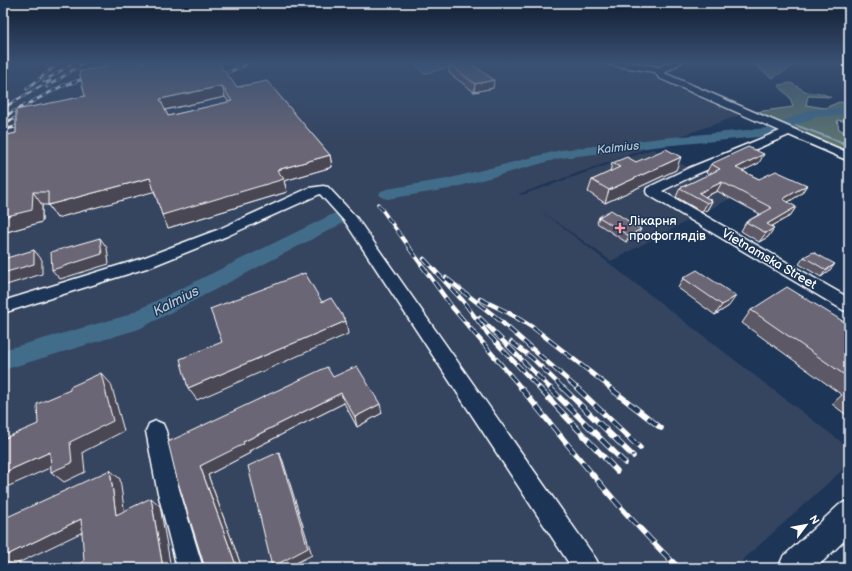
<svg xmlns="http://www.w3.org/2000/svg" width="852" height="571" viewBox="0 0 852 571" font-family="'Balsamiq Sans',sans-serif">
  <rect width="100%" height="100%" fill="#1d3557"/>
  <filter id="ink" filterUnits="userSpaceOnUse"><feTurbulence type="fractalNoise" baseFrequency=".025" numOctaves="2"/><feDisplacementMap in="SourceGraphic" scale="8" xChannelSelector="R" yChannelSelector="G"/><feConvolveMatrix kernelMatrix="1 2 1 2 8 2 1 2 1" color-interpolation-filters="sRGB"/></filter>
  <g filter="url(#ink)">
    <path fill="#344460" d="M3,62H658L637,68L743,114L519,194L522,195L653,149L739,194L611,261L540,210L849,448V464L734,568H3Z"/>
    <path fill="#5c736f" stroke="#aeb9b7" d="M750,62H801L772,78Z
      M791,83L807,92L820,93L831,97L808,96L806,105L825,108L839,102L849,103V122L837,120L839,129L849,134V153L756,112L793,107L790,98L778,85Z"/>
    <path fill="#436d8a" stroke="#8ea7b9" d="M413,62H466L424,74Z"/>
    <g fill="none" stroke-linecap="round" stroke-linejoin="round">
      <path stroke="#8ea7b9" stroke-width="2" d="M790,123L846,144"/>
      <path stroke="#8ea7b9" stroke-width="3" d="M843,143L849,145"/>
      <path fill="#436d8a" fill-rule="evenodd" d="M849,107V115L816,117L770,136L662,146L561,158L449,189L387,199L381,197L379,194L381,191L387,189L447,179L561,150L662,138L767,128L809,110Z
        M339,213L345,214L348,218L345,222L139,329L3,370V350L125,316L333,214Z"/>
      <defs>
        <path id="minor" d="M606,62H628L659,67L670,62H682L664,73L849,153V161L789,135L697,174L662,191L849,298V312L843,310L647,194L646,191L647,188L689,168L780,131L659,78L655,72L610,65Z
          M323,186L328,187L356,217L596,559L600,568H572L346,223L320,194L227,236L150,267L3,313V301L140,259L217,230L309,188Z
          M156,421L163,424L166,431L179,489L203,568H177L157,489L146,431L149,424Z"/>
        <path id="major" d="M849,500V536L816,568H778L783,557L839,505Z"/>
      </defs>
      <use href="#minor" stroke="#fff" stroke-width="3"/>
      <use href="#major" stroke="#fff" stroke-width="3"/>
      <use href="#minor" fill="#1d3557" fill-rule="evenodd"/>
      <use href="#major" fill="#1d3557" fill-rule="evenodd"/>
      <defs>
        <path id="rail-far3" d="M226,73L253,62
          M44,81L75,62
          M47,87L85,62
          M27,89L60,62
          M3,108L50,81
          M3,117L62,86L92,76
          M3,123L27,114
          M3,130L19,126"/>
        <path id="rail-far2" d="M378,204L411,250"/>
        <path id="rail-far1" d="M410,249L452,307L522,389
          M424,259L463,301L487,333L540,389
          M446,278L497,318L578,389
          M480,299L509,313L535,329L612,389
          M480,318L551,389
          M511,342L532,358L564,389"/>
        <path id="rail" d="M521,388C572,449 621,513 679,568
          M539,388L617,471
          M550,388L625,463
          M563,388L633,456
          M577,388L640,448
          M610,388L661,428"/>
      </defs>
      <use href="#rail-far3" stroke="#fff" stroke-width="3"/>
      <use href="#rail-far2" stroke="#fff" stroke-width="3.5"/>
      <use href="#rail-far1" stroke="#fff" stroke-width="4.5"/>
      <use href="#rail" stroke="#fff" stroke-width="5.5"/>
      <use href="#rail-far3" stroke="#1d3557" stroke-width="2" stroke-dasharray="5.5" stroke-linecap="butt"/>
      <use href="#rail-far2" stroke="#1d3557" stroke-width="2.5" stroke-dasharray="8" stroke-linecap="butt"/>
      <use href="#rail-far1" stroke="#1d3557" stroke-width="3" stroke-dasharray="10" stroke-linecap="butt"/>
      <use href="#rail" stroke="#1d3557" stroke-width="4" stroke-dasharray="12" stroke-linecap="butt"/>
    </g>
    <path fill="#5b5865" stroke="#fff" fill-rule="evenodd" d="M449,64L493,88L474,92L449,73Z
      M106,67L237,87L330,155L332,167L284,181L287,192L168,228L154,191L57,218L48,205H42V222L3,233L16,133L85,96ZM225,97L229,102L168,116L165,110Z
      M636,162L676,170L605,203L588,192L592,180L610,172L612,163Z
      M759,163L742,171L759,179L807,185L801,194L788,202L796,207L790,216L772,226L774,228L768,237L759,242L741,231L746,222L760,214L717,191L705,197L712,201L707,210L702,212L676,197L680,188L709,175L706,173L711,164Z
      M599,217L638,235L626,242L597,223Z
      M804,257L835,264L829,271L821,277L799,264Z
      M683,278L729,306L715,315L678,288Z
      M751,310L849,325V417L832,404L842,395L742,323Z
      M333,377L382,413L357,427L344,403L249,451L250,453L208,475L242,568H205L177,479Z"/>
    <path fill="#4a4752" stroke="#fff" d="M494,80L493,88L474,92L475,84Z
      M222,86L225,97L164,110L160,99Z
      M764,154L759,163L731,177L736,168Z
      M330,155L332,167L284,181L287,192L168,228L162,215L277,170Z
      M681,157L676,170L605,203L609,190Z
      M150,178L156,191L57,218L48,205Z
      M722,182L717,191L700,199L699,193Z
      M807,185L801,194L777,209L783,199Z
      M33,192L42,205V222L3,233V217Z
      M712,201L707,210L702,212L707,203Z
      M796,207L790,216L763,231L767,224Z
      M774,228L768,237L759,242L766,233Z
      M641,229L638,235L626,242L629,236Z
      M100,238L107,248L109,264L60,279L52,270Z
      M34,250L42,260V274L3,286V273Z
      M835,264L829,271L821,277L826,270Z
      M736,296L729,306L715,315L722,305Z
      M346,321L348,334L197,400L188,388Z
      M101,373L111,384L124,431L83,452L85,472L64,482L51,472L70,442Z
      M341,393L344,403L249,451L250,453L208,475L242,568H237L200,466L243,442Z
      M380,404L382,413L357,427L355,417Z
      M50,452L63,462L9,486L3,483V473Z
      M279,452L283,461L312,555L286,568H273L272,567Z
      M110,470L120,479L126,523L116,515Z
      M151,498L160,506L171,568H163Z
      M81,519L93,527L14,565L3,561V557Z"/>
    <path fill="#6a6675" stroke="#fff" fill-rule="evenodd" d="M104,62H217L237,87L267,81L330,155L277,170L284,179L162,215L150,178L48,205V192H33L32,210L3,217V136L16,133V110L85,96L79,71L106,67ZM222,86L232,101L168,116L160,99Z
      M461,62H469L494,80L475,84L449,64Z
      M748,147L764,154L736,168L759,179L776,171L807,185L783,199L796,207L767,224L774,228L766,233L746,222L772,208L722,182L699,193L712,201L707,203L680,188L720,169L711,164Z
      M666,149L681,157L609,190L592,180L620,167L612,163L627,157L636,162Z
      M611,210L641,229L629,236L599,217Z
      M100,238L102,254L52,270L51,252Z
      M34,250V264L3,273V259Z
      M813,252L835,264L826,270L804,257Z
      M697,270L736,296L722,305L683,278Z
      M305,273L322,302L331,298L346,321L188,388L180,359L222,342L210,309Z
      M787,287L849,325V378L751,310Z
      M357,366L380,404L355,417L341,393L243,442L244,444L200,466L237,568H205L177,479L168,442L327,367L333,377Z
      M101,373L113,421L70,442L72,463L51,472L50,452L3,473V439L38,424L37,404L70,390V387Z
      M849,389V394L846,392Z
      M279,452L308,548L272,567L248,466Z
      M110,470L116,515L151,498L163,568H71L84,561L81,519L3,557V519Z"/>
  </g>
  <linearGradient id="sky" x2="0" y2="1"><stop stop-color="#101d30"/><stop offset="0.44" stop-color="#3a5174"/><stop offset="1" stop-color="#3a5174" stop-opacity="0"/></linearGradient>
  <rect width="852" height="142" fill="url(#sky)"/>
  <path fill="#ff9aa2" stroke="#1d3557" stroke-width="1.5" d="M618 222h4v4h4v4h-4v4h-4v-4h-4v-4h4z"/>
  <g text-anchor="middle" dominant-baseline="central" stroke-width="3" stroke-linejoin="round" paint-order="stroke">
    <g font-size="12" font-style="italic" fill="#b4c5d0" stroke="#1d3557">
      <text transform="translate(618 148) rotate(-6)">Kalmius</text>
    </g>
    <g font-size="13" fill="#fff" stroke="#1d3557" text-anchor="start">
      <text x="629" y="221">Лікарня<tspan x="629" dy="15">профоглядів</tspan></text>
    </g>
    <g font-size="13" fill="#fff" stroke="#1d3557">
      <text transform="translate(769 259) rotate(30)">Vietnamska Street</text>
    </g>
    <g font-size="14" font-style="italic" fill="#b4c5d0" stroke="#1d3557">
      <text transform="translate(176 301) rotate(-27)">Kalmius</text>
    </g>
  </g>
  <rect width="852" height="571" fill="none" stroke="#1d3557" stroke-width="16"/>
  <rect x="8" y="8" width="836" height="555" fill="none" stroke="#fff" stroke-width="1.5" filter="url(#ink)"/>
  <g transform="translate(806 525) rotate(58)" stroke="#1d3557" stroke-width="3" paint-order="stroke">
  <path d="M0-3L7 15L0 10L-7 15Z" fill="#ffffff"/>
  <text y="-6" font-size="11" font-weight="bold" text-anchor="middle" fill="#ffffff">N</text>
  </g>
</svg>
